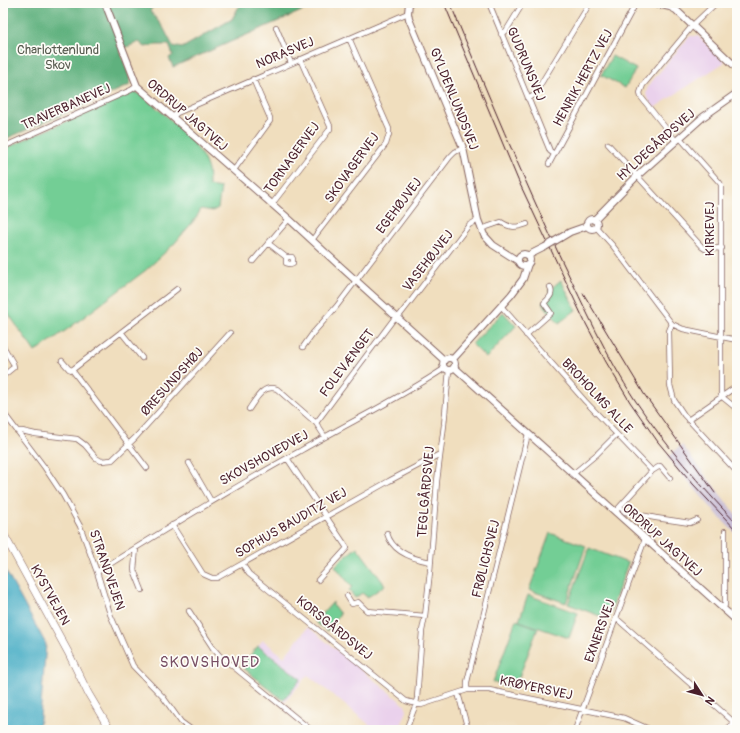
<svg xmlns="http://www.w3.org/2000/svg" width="740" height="733" viewBox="0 0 740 733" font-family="Pangolin,sans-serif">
  <rect width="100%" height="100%" fill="#fdfcf7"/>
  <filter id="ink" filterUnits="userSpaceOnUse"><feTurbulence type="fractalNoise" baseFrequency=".025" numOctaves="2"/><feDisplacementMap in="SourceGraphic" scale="8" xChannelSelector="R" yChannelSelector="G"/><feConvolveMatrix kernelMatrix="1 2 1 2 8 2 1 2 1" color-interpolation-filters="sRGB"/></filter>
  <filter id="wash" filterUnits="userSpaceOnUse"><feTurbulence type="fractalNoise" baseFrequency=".012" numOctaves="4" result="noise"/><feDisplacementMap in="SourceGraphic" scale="16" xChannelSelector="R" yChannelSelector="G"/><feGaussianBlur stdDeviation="0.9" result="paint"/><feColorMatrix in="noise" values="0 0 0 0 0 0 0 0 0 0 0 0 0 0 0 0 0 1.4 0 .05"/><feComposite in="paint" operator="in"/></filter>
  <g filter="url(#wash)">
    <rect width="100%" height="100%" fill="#f0debe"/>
    <path fill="#ead1ec" d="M690,36H698L725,62L654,108L646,95L648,86Z
      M308,627L405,705L407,711L399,730H376L308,675L285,702L241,666L263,640L284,657Z"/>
    <path fill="#cabfd6" d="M682,445L737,516V535L721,519L667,457Z"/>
    <path fill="#73ce95" stroke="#5e7660" d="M612,56L636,69L625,88L601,75Z
      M134,92L142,95C164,115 200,140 208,170C209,175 209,181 209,186L221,188L218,208L213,211L201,209L196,218L174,244L146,270L72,326L35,352L3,306V150L19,142Z
      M561,280L576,310L559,323L542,303L551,294L548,291Z
      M503,312L516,326L486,358L472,344Z
      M550,533L586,546L566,603L529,590Z
      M357,547L385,585L371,595L367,597L362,593L355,598L349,590L352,587L335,566L341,560Z
      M589,548L628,563L608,619L568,604Z
      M528,595L578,613L569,638L519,621Z
      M333,602V605L340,614L327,631L315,622Z
      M516,620L538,628L514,690L493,682Z
      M258,646L301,679L283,700L241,666Z"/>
    <path fill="#5eb17e" stroke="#546854" d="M3,3H156L150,11L163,27L173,46L182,48L232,19L238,8L243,3H320L173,67L169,58L173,55L169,45H156L145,47L139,42L120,50L130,80V85L3,140Z"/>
    <path fill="#44acc4" stroke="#476678" d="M3,566L46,644L39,730H3Z"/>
  </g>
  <g filter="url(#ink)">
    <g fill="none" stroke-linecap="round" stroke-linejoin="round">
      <defs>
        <path id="minor" d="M489,3L550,151L554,154
          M276,27L291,63
          M501,34L506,31L523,3
          M528,99L534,95L590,3
          M173,117L177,113L408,13
          M680,138L720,183L721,185V396L737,409
          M676,141L641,97L640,93L643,85L693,25L716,3
          M608,144L702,247L705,249L722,248
          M3,147L131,90L137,86
          M549,164L636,3
          M234,170L270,121V118L253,79
          M272,204L330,129V126L300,59
          M596,227L613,246L672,324L683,329L737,340
          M481,229L501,222C510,228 516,228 527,224
          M312,240L386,144L389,134V129L349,38
          M268,243L286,257H292L293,259V263L290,264L286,263V257
          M253,261L289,219
          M501,306L585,401L652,471
          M672,324L669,331L670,385L674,400L684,415L737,472
          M121,332L142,358
          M526,335L551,313L544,303C549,298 554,294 550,287
          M3,346L13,363L14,367L3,376
          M303,347L313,333L336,307L450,157L455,152L463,148
          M62,361L69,369L72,370
          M249,409C256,399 263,384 277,389L316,423L325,437
          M3,412L45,468L63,495L80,526L97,572L110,614L133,666L163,697L181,722L192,730
          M688,420L737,386
          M316,423L393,320L400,315L469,225L478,220
          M17,431H22L35,434L77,439L85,445L96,458L101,461L112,460L135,438L230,333
          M287,458L347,548L318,580
          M189,463L211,501
          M147,468L72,370L177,289
          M573,474L597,454L614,437
          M620,507L625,512L656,518L690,523L697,520
          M615,512L652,471L660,466L670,478
          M172,525L203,574L212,578H217L389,481L440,454
          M387,533C392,552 413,559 431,562
          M136,548L134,570L142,590
          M242,564L249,574L406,701L421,705L467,690H489L624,718L651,730
          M97,572C164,530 231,489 300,451C348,423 399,399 445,368
          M347,596L352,604L358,602L367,611L425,616
          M723,609L725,605V531
          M189,611L213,648L219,655L311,730
          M616,618L737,725
          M467,690V682L528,434
          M458,693L468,730
          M406,730L416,704L417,698L422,631L425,616L430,572L437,481L444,425L449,370
          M575,730L645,539
          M726,730L737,721"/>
        <path id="tertiary" d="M105,3L137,86L289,219L341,267L444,360
          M409,3L408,13L409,19L463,148L478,220L484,235L493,245L518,261
          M652,3L670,7L676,10L737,68
          M587 224a5 5 0 1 1 10 0a5 5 0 1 1-10 0Z
          M594,220L637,176L703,117L737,93
          M560,238L570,232L587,226
          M518 260a6 6 0 1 1 12 0a6 6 0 1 1-12 0Z
          M529,255L545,247
          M443 364a6 6 0 1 1 12 0a6 6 0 1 1-12 0Z
          M453,359L511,295L523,279L528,264
          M454,367L737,621"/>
        <path id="secondary" d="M3,533L68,652L88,693L110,730"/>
      </defs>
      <use href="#minor" stroke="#84625e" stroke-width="6"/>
      <use href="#tertiary" stroke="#84625e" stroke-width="8"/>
      <use href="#secondary" stroke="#84625e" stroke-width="8"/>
      <use href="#minor" stroke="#fff" stroke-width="4.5"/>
      <use href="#tertiary" stroke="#fff" stroke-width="6"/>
      <use href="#secondary" stroke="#fff" stroke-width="7"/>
      <path stroke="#4a1f2b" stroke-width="1" d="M450,3C486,90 522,176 562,261C585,308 606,356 635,400C665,445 700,485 737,524
        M583,293L644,394L715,493"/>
      <path stroke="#4a1f2b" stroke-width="1" d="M444,3L518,180L584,320L606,362L630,402L658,442L693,484L737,531"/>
      <defs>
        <path id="tertiary-bridge" d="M545,247L560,238"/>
      </defs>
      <use href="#tertiary-bridge" stroke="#84625e" stroke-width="8" stroke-linecap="butt"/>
      <use href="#tertiary-bridge" stroke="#fff" stroke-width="6"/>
    </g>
  </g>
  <g text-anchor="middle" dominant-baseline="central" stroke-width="3.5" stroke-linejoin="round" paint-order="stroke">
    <g font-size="13" fill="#585c50" stroke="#fdfcf7">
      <text x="58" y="50">Charlottenlund<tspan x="58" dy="15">Skov</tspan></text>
    </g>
    <g font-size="13" fill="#4a1f2b" stroke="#fdfcf7">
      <text transform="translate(285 53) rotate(-23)">NORASVEJ</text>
      <text transform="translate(526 64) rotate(67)">GUDRUNSVEJ</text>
      <text transform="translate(583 78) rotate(-61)">HENRIK HERTZ VEJ</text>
      <text transform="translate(454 99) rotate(68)">GYLDENLUNDSVEJ</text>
      <text transform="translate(66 107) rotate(-24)">TRAVERBANEVEJ</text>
      <text transform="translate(187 115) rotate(41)">ORDRUP JAGTVEJ</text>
      <text transform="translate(656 145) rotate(-42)">HYLDEGÅRDSVEJ</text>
      <text transform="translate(292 158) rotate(-54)">TORNAGERVEJ</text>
      <text transform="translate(352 168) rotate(-54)">SKOVAGERVEJ</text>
      <text transform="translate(399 206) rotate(-53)">EGEHØJVEJ</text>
      <text transform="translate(710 229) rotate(-90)">KIRKEVEJ</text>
      <text transform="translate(428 261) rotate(-52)">VASEHØJVEJ</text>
      <text transform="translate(347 363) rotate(-53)">FOLEVÆNGET</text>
      <text transform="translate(172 382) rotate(-48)">ØRESUNDSHØJ</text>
      <text transform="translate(597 396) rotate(47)">BROHOLMS ALLE</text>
      <text transform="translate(264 458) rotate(-29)">SKOVSHOVEDVEJ</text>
      <text transform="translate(426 492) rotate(-85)">TEGLGÅRDSVEJ</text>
      <text transform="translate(291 523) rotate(-30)">SOPHUS BAUDITZ VEJ</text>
      <text transform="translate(662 540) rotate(42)">ORDRUP JAGTVEJ</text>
      <text transform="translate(486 559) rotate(-76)">FRØLICHSVEJ</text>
      <text transform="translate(107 570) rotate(71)">STRANDVEJEN</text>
      <text transform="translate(50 595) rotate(61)">KYSTVEJEN</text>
      <text transform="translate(334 628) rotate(39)">KORSGÅRDSVEJ</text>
      <text transform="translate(600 631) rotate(-70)">EXNERSVEJ</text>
      <text transform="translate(536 688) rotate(12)">KRØYERSVEJ</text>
    </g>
    <g font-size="15" letter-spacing="1" fill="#784f64" stroke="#fdfcf7">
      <text x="210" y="662">SKOVSHOVED</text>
    </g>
  </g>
  <rect width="740" height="733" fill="none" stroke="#fdfcf7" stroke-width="16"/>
  <g transform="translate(702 695) rotate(126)" stroke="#fdfcf7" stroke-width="3" paint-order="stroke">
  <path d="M0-3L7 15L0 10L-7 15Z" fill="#4a1f2b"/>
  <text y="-6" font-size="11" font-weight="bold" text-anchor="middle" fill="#4a1f2b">N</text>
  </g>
</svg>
